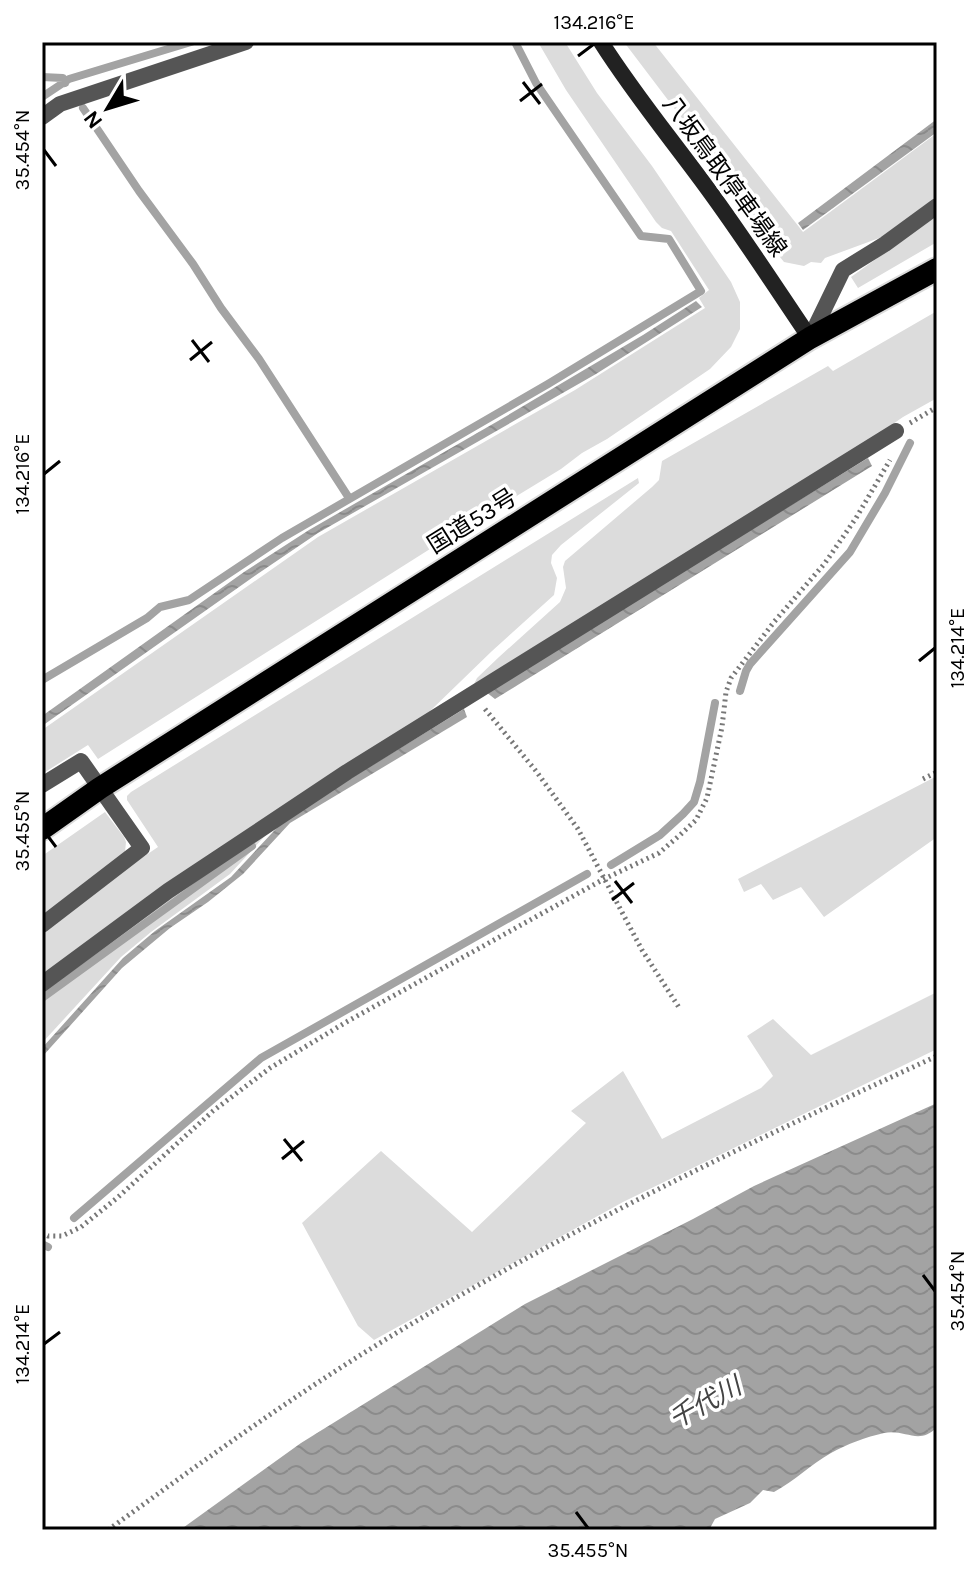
<svg xmlns="http://www.w3.org/2000/svg" width="979" height="1572" viewBox="0 0 979 1572" font-family="Karla,'Noto Sans JP',sans-serif">
  <defs>
    <pattern id="water-waves" width="16" height="10" patternUnits="userSpaceOnUse" patternTransform="scale(2)"><rect width="16" height="10" fill="#a3a3a3"/><path d="M0 5q4-4 8 0t8 0" fill="none" stroke="#8b8b8b"/></pattern>
  </defs>
  <rect width="100%" height="100%" fill="#fff"/>
  <path fill="#dcdcdc" d="M538,42H565L597,93L652,166L731,282L740,302V329L731,347L710,369L607,439L582,453L561,469L430,549L98,759L88,745L42,774V730L318,537L575,390L705,308L699,298L709,290L671,231L662,228L656,222L566,90Z
    M624,42H653L803,232L937,133V197L882,237L825,258L821,263L811,262L804,266L784,262L759,231L693,133Z
    M937,215V242L858,288L851,277Z
    M937,311V398L903,417L870,440L474,684L477,678L499,657L560,602L566,588L563,567L565,561L652,487L659,480L662,461L828,366L833,371Z
    M638,478L639,483L561,545L552,555L551,563L557,578L554,595L492,651L428,713L42,977V934C76,900 119,874 158,847L127,800V796L131,792Z
    M937,776V837L824,917L801,887L773,900L761,884L744,892L738,879Z
    M105,812L124,837L126,842L125,852L42,919V856Z
    M275,825L230,874L151,932L121,957L42,1043V991L117,935Z
    M937,992V1049L623,1202L374,1340L358,1326L302,1223L381,1151L472,1232L586,1123L571,1111L623,1071L662,1139L761,1088L773,1076L747,1036L773,1019L811,1055Z"/>
  <path fill="url(#water-waves)" d="M937,119V132L803,230L798,223Z
    M696,301L702,307L596,374L318,533L256,575L42,726V716L244,572L309,530L498,421L643,335Z
    M868,458L872,466L495,699L486,692Z
    M464,709L467,717L290,823L243,874L208,902L170,928L122,968L42,1057V1048L123,958L155,931L231,877L286,818Z
    M937,1103V1427C919,1446 906,1429 884,1433C866,1437 847,1444 831,1453C811,1464 795,1481 774,1492L763,1490L750,1503L715,1519L709,1530H180L301,1443L525,1304L693,1219L754,1186Z"/>
  <g fill="none" stroke-linecap="round" stroke-linejoin="round">
    <path stroke="#a3a3a3" stroke-width="8" d="M42,77L63,78L65,83
      M42,97L69,79L191,42
      M83,108L139,191L193,264L221,308L259,359L349,498
      M42,680L147,618L160,607L189,600L282,538L548,384L701,291L669,239L641,236L536,83L515,42
      M740,691L746,671L750,664L850,552L885,493L910,443
      M611,865L660,835L683,814L694,802L700,782L715,703
      M42,998L252,846
      M74,1218L261,1058L587,874
      M42,1244L48,1247"/>
    <defs>
      <path id="trunk" d="M42,829L100,788L810,338L937,269"/>
    </defs>
    <use href="#trunk" stroke="#dbdbdb" stroke-width="26"/>
    <path stroke="#777" stroke-width="5" stroke-dasharray="2 4" stroke-linecap="butt" d="M910,423L937,407
      M485,709L536,771L578,829L642,950L680,1009
      M923,779L937,772
      M42,1233L48,1236H62L81,1227L117,1198L213,1111L270,1068L348,1021L604,879L659,853L680,835L696,820L707,798L722,727L726,692L731,678L774,622L825,563L856,518L890,460
      M108,1530C199,1464 291,1397 388,1338C564,1231 750,1142 937,1056"/>
    <path stroke="#555" stroke-width="16" d="M42,117L60,104L246,42
      M810,338L843,270L885,244L937,206
      M42,785L81,761L142,848L42,925
      M42,984L168,891L347,772L896,431"/>
    <path stroke="#222" stroke-width="16" d="M601,42C632,91 668,135 702,181C740,232 774,285 810,338"/>
    <use href="#trunk" stroke="#000" stroke-width="22"/>
  </g>
  <path fill="none" stroke="#000" stroke-width="3" d="M578,56L594,44M523,82L540,104M520,101L542,84M44,150L56,166M192,340L209,362M190,360L212,342M44,474L60,461M919,661L935,648M44,831L56,847M615,881L632,903M612,900L634,883M284,1139L302,1161M282,1159L304,1141M923,1275L935,1291M44,1344L60,1332M576,1512L588,1528"/>
  <g text-anchor="middle" dominant-baseline="central" stroke-width="7" stroke-linejoin="round" paint-order="stroke">
    <g font-size="24" fill="#000" stroke="#fff">
      <text transform="translate(725 176) rotate(54)">八坂鳥取停車場線</text>
      <text transform="translate(472 521) rotate(-32)">国道53号</text>
    </g>
    <g font-size="26" font-style="italic" fill="#444" stroke="#fff">
      <text transform="translate(705 1403) rotate(-29)">千代川</text>
    </g>
  </g>
  <rect width="979" height="1572" fill="none" stroke="#ffffff" stroke-width="88"/>
  <g transform="translate(108 108) rotate(232)" stroke="#ffffff" stroke-width="6" paint-order="stroke">
  <path d="M0-6L14 30L0 20L-14 30Z" fill="#000000"/>
  <text y="-12" font-size="22" font-weight="bold" text-anchor="middle" fill="#000000">N</text>
  </g>
  <rect x="44" y="44" width="891" height="1484" fill="none" stroke="#000" stroke-width="3"/>
  <g font-size="20" text-anchor="middle" fill="#000">
    <text x="594" y="29">134.216°E</text>
    <text transform="translate(22 150) rotate(-90)" y="7">35.454°N</text>
    <text transform="translate(22 474) rotate(-90)" y="7">134.216°E</text>
    <text transform="translate(957 648) rotate(-90)" y="7">134.214°E</text>
    <text transform="translate(22 831) rotate(-90)" y="7">35.455°N</text>
    <text transform="translate(957 1291) rotate(-90)" y="7">35.454°N</text>
    <text transform="translate(22 1344) rotate(-90)" y="7">134.214°E</text>
    <text x="588" y="1557">35.455°N</text>
  </g>
</svg>
